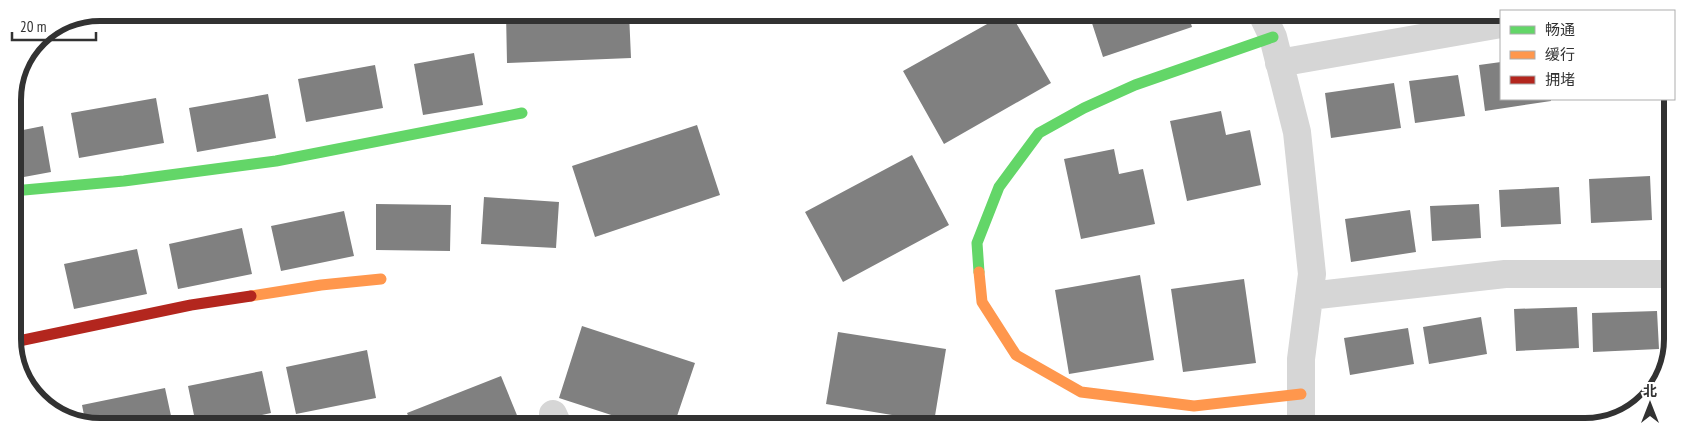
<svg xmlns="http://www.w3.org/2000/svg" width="1685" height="439" viewBox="0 0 1685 439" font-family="'PT Sans Narrow','Noto Sans SC',sans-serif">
  <rect width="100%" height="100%" fill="#fff"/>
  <path fill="#808080" d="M506,13H629L631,58L507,63Z
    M1005,14H1011L1051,83L944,144L903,71Z
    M1089,14H1188L1192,27L1103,57Z
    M1288,14H1320V15L1289,19Z
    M474,53L483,105L423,115L414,64Z
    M1501,62V99H1551V101L1485,111L1479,65Z
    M375,65L383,108L306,122L298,79Z
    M1458,75L1465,116L1415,123L1409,81Z
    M1394,83L1401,128L1331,138L1325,93Z
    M268,94L276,138L197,152L189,108Z
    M156,98L164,143L79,158L71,113Z
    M1221,111L1226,135L1250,130L1261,185L1187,201L1170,121Z
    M697,125L720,195L595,237L572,166Z
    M43,126L51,172L13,179V132Z
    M1114,149L1119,174L1143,169L1155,224L1081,239L1064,159Z
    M912,155L949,225L843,282L805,212Z
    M1650,176L1652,220L1591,223L1589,179Z
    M1559,187L1561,224L1501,227L1499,190Z
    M484,197L559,202L556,248L481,244Z
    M376,204L451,205L450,251L376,250Z
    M1479,204L1481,238L1432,241L1430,206Z
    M1410,210L1416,252L1351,262L1345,219Z
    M344,211L354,256L281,271L271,226Z
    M242,228L252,274L178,289L169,244Z
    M137,249L147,294L74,309L64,264Z
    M1140,275L1154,360L1069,374L1055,290Z
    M1244,279L1256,363L1183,372L1171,289Z
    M1577,307L1579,348L1516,351L1514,309Z
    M1657,311L1659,349L1593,352L1592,313Z
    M1481,317L1487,354L1429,364L1423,327Z
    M582,326L695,363L674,425H642L559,398Z
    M1408,328L1414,364L1350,375L1344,338Z
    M838,332L946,349L934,422L826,404Z
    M367,350L376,398L296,414L286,367Z
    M262,371L271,413L216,425H196L188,386Z
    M501,376L521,425H412L407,413Z
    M165,388L173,425H86L82,405Z"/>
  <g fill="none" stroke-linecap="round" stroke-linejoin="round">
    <path stroke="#d6d6d6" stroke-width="28" d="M1262,14L1273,37L1297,132L1312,274L1301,359V426
      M1279,63L1501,24
      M1309,296L1505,274H1671
      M553,414L558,425"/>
    <path stroke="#63d668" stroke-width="11" d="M13,191L124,181L276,161L522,113
      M979,272L977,243L999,187L1039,133L1084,108L1135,85L1273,37"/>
    <path stroke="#ff974d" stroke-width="11" d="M979,272L982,302L1016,355L1081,392L1194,406L1301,394
      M251,296L321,285L381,279"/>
    <path stroke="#b3261e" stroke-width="11" d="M14,342L191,305L251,296"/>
  </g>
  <path d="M0 0H1685V439H0ZM100 21H1585A79 79 0 0 1 1664 100V339A79 79 0 0 1 1585 418H100A79 79 0 0 1 21 339V100A79 79 0 0 1 100 21Z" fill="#fff" fill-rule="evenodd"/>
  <path fill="none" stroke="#323232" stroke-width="6" d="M100 21H1585A79 79 0 0 1 1664 100V339A79 79 0 0 1 1585 418H100A79 79 0 0 1 21 339V100A79 79 0 0 1 100 21Z"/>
  <rect x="1500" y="10" width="175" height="90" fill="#ffffff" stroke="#adadad"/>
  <rect x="1510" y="26" width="25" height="8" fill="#63d668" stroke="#adadad"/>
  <text x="1545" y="35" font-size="15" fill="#323232">畅通</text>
  <rect x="1510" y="51" width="25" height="8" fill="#ff974d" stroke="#adadad"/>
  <text x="1545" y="60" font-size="15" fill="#323232">缓行</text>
  <rect x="1510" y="76" width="25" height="8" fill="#b3261e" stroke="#adadad"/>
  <text x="1545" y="85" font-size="15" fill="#323232">拥堵</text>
  <g transform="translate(1650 404)" stroke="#ffffff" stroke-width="4" paint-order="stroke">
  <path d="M0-4L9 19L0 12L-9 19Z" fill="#323232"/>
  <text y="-8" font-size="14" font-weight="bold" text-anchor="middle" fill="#323232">北</text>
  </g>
  <path d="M12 32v8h84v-8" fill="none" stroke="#323232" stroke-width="2.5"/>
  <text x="20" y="32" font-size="15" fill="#323232" stroke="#ffffff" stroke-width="4" paint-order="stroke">20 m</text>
</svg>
